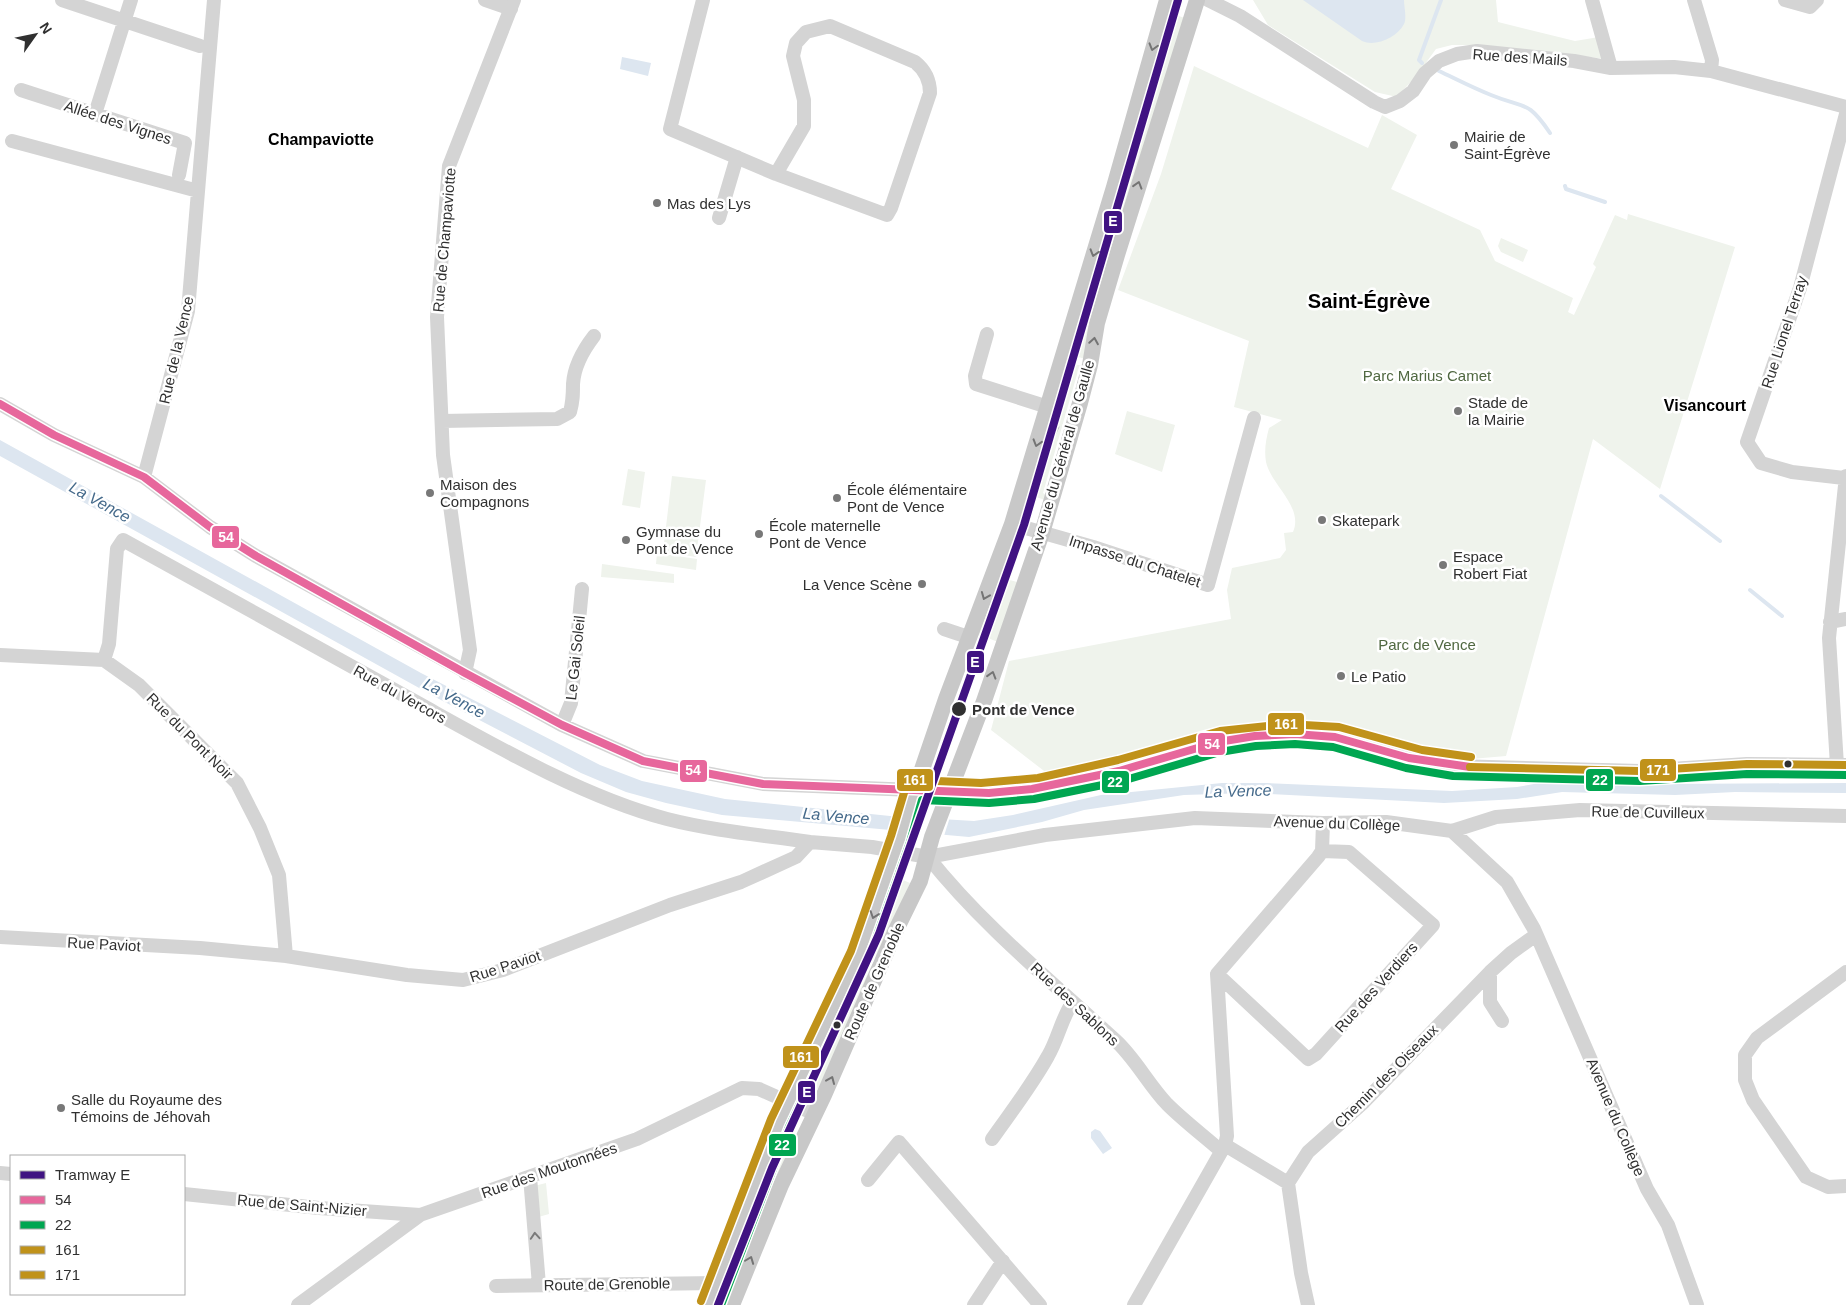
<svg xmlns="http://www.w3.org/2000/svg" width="1846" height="1305" viewBox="0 0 1846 1305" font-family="Helvetica,sans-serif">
  <rect width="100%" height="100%" fill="#fff"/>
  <path fill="#eff3ec" d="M1253,0H1496L1498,22L1575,41L1599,37L1606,59L1481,45H1452L1436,49L1417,75L1397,97L1375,92L1268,25Z
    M1169,13L1185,18L1085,359L1069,354Z
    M1194,66L1368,148L1382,115L1417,135L1391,189L1480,230L1495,261L1573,298L1568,312L1574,315L1596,267L1593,264L1615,215L1627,220L1628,214L1735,247L1660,489L1593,439L1506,756L1471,759L1413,752L1369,738L1308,727L1238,728L1117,763L1048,774L991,730L1009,661L1231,619L1227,590L1232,568L1280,558L1286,550L1284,533L1293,532C1304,507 1271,485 1266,462C1264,450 1266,439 1269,428L1282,420L1234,407L1249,341L1118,290L1161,174Z
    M1501,238L1528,250L1523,262L1501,252L1498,246Z
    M1067,362L1082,366L1081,372L1078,371L1043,493L1046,495L1045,500L1027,494Z
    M1127,411L1175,425L1162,472L1115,454Z
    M628,469L645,472L640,508L622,505Z
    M672,476L706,480L696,557L663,552Z
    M657,553L697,559L696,570L656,564Z
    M602,564L674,574V583L601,577Z
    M999,577L1017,582L998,642L975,633Z
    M891,875L910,883L818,1089L808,1083Z
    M782,1128L797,1135L728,1305H715Z
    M546,1183L549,1214L535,1218L534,1186Z"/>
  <path fill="#dde6f0" d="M1303,0H1404C1404,7 1407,18 1404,24C1397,38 1375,47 1362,41Z
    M622,57L651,63L648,76L620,69Z
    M0,440L421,673L600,765L642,781L725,799L890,816L974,821L1013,815L1101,795L1222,783H1266L1452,791L1517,787L1562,779L1669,784L1846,783V793L1735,792L1675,795L1562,792L1517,799L1444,803L1248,793L1184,795L1084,810L1042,822L969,837L722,815L666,803L626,792L581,773L439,699L0,456Z
    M1095,1129L1100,1131L1112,1148L1103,1154L1091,1138V1132Z"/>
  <path fill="#fff" d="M894,814L950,817L944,836L936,837L889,833Z"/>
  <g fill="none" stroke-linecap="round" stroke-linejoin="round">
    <path stroke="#dde6f0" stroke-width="4" d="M1422,63L1419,60L1441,0
      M1439,71C1456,79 1473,88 1491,95C1525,109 1527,99 1550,133
      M1565,186L1566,189L1605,202
      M1661,496L1720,541
      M1750,590L1782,616"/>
    <path stroke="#d4d4d4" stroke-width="14" d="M62,0L200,46
      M485,0L511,9
      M703,0L670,129L776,174L887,215L891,208L930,93C930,80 925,70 915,62L830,26L806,32L796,43L793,56L804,100V126L776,174
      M1208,0L1240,16L1374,102L1385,107L1400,101L1413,91L1425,73L1439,61L1457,54L1477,51L1574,61L1611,68L1674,67L1711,71L1846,107
      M1592,0L1611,68
      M1694,0L1712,60L1711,71
      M1785,0L1810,7L1817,0
      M21,90L185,143L179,175
      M95,114L131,0
      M12,141L198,191
      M719,218L737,157
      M987,334L975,376L976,384L1048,407
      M0,404L54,435L144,477L210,527L256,556L562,725L643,761L763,784L989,793L1032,789L1119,771L1218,742L1255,736L1295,734L1335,737L1409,758L1453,766L1640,771L1747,764L1846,765
      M442,421L557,419L570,412C573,401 573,395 573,384C574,367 584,349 594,336
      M144,477L188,311L214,0
      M1844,478L1792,472L1761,463L1747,442L1800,288L1846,114
      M1012,524L1093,547L1208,585L1254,418
      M1830,622L1846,619
      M944,629L962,635
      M0,655L104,660L139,685L237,783L260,828L279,875L286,956
      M104,660L109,644L117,549L123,540C221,594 318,648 416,702C492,744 583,797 667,819C714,831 762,835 810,842
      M465,673L470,650L443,455L437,317L449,166L514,0
      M562,725L571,703L582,589
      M1837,765L1829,638L1846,476
      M1452,831L1496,817L1580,810L1846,816
      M928,857C982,925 1051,981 1115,1040C1135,1058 1148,1084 1167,1104C1184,1121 1204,1136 1221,1151
      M0,937L200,948L286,956L407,975L463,980L503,970L670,905L741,882L796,857L810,842L872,847L928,857L1045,835L1195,818L1323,823L1386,822L1452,831L1507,882L1534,929L1647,1189L1668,1225L1697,1305
      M1846,972L1757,1038L1745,1055V1080L1753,1100L1806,1177L1828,1187L1846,1186
      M1217,974L1308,1059L1316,1054L1433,925L1349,852L1322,851
      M1502,1021L1490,1002V972L1511,953L1536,935
      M992,1139C1011,1112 1032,1085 1048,1056C1058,1039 1061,1020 1072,1003
      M1225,1145L1288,1183L1301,1273L1308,1305
      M0,1173L11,1174
      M530,1177L539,1285
      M868,1180L899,1142L1040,1305
      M1288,1183L1308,1152L1364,1102L1490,972
      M184,1194L319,1208L420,1215
      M496,1286L718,1283
      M298,1305L420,1215L637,1139L742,1088L759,1089L815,1114
      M974,1305L1003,1261
      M1134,1305L1225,1145L1227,1136L1217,974L1318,857L1322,851L1323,823"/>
    <path stroke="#c8c8c8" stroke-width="16" d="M710,1305L780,1123L798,1083L819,1045L860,955L901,839L915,790L946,699L1012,524L1114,187L1167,0
      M732,1305L781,1185L824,1095L896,930L920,881L932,837L984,701L1042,533L1080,403L1090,365L1097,323L1117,255L1197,0"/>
    <path stroke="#bcbcbc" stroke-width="1" d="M1040,467L1059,427"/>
    <defs>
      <path id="bus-1" d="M0,404L54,435L144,477L210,527L256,556L465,673L562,725L643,761L763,784L989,793L1032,789L1119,771L1218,742L1255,736L1295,734L1335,737L1409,758L1470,767"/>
      <path id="bus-2" d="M721,1305L789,1127L869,958L910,842L922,800L989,803L1034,799L1122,781L1220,752L1256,746L1295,744L1333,747L1406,768L1453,776L1640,781L1747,774L1846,775"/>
      <path id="bus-3" d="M701,1301L771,1119L851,951L891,836L906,786L909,782L915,780L981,783L1038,778L1118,760L1220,731L1287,724L1339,727L1422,750L1471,757"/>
      <path id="bus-4" d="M1470,767L1640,771L1747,764L1846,765"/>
    </defs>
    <use href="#bus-1" stroke="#fff" stroke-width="11"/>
    <use href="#bus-2" stroke="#fff" stroke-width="11"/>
    <use href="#bus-3" stroke="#fff" stroke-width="11"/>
    <use href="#bus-4" stroke="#fff" stroke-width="11"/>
    <use href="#bus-1" stroke="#e7679c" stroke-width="8"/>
    <use href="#bus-2" stroke="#00a651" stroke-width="8"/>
    <use href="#bus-3" stroke="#c0921a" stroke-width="8"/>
    <use href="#bus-4" stroke="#c0921a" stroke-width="8"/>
    <defs>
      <path id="tram-1" d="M718,1305L772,1168L879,934L1024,525L1178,0"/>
    </defs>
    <use href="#tram-1" stroke="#fff" stroke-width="11"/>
    <use href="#tram-1" stroke="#401382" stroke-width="8"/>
  </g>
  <defs><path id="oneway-chevron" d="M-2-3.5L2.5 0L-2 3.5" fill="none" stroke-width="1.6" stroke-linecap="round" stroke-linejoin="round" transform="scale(1.25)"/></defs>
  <g stroke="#747474">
    <use href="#oneway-chevron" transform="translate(1153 47) rotate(106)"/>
    <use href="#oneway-chevron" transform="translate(1138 185) rotate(-73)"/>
    <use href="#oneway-chevron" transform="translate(1094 253) rotate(107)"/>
    <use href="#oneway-chevron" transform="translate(1094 341) rotate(-81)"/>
    <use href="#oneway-chevron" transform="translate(1037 443) rotate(107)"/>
    <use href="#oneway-chevron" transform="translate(985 596) rotate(112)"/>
    <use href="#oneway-chevron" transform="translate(992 675) rotate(-73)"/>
    <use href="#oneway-chevron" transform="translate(874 915) rotate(109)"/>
    <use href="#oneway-chevron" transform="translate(831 1080) rotate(-67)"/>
    <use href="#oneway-chevron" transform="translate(750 1260) rotate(-69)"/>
  </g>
  <use stroke="#7a7a7a" href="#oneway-chevron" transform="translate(535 1236) rotate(-94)"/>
  <g fill="#787878" stroke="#fff" stroke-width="2">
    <circle cx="1454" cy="145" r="5"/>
    <circle cx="657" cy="203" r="5"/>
    <circle cx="1458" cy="411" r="5"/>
    <circle cx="430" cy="493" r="5"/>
    <circle cx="837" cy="498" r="5"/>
    <circle cx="1322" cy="520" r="5"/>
    <circle cx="759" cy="534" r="5"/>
    <circle cx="626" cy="540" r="5"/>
    <circle cx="1443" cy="565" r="5"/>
    <circle cx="922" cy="584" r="5"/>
    <circle cx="1341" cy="676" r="5"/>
    <circle cx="61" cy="1108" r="5"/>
  </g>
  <g fill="#303030" stroke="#fff" stroke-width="2">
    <circle cx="959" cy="709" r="8"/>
    <circle cx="1788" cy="764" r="4.5"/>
    <circle cx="837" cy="1025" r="4.5"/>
  </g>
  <g text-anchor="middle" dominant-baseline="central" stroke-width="5" stroke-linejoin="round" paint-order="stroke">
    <g font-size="15" fill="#303030" stroke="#fff">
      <text transform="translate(1520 57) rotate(4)">Rue des Mails</text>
      <text transform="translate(118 122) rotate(18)">Allée des Vignes</text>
      <text transform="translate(444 240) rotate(-85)">Rue de Champaviotte</text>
      <text transform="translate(1784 332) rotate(-72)">Rue Lionel Terray</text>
      <text transform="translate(176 350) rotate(-77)">Rue de la Vence</text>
      <text transform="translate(1062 455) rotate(-74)">Avenue du Général de Gaulle</text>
      <text transform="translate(1135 561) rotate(18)">Impasse du Chatelet</text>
      <text transform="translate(575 658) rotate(-84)">Le Gai Soleil</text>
      <text transform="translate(400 694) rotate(29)">Rue du Vercors</text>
      <text transform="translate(190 736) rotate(45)">Rue du Pont Noir</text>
      <text transform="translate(1648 812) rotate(1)">Rue de Cuvilleux</text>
      <text transform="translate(1337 823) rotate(2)">Avenue du Collège</text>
      <text transform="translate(104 944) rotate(3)">Rue Paviot</text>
      <text transform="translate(505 966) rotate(-18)">Rue Paviot</text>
      <text transform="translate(874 981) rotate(-66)">Route de Grenoble</text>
      <text transform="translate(1376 987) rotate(-48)">Rue des Verdiers</text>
      <text transform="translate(1075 1004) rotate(43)">Rue des Sablons</text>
      <text transform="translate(1386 1076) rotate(-45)">Chemin des Oiseaux</text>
      <text transform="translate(1616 1117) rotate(67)">Avenue du Collège</text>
      <text transform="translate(549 1170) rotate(-19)">Rue des Moutonnées</text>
      <text transform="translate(302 1205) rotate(5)">Rue de Saint-Nizier</text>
      <text transform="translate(607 1284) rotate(-1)">Route de Grenoble</text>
    </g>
    <g font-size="15" fill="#303030" stroke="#fff" text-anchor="start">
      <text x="1464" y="136">Mairie de<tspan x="1464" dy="17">Saint-Égrève</tspan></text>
      <text x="667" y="203">Mas des Lys</text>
      <text x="1468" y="402">Stade de<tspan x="1468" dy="17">la Mairie</tspan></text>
      <text x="440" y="484">Maison des<tspan x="440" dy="17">Compagnons</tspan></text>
      <text x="847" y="489">École élémentaire<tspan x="847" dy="17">Pont de Vence</tspan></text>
      <text x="1332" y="520">Skatepark</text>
      <text x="769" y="525">École maternelle<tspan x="769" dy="17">Pont de Vence</tspan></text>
      <text x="636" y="531">Gymnase du<tspan x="636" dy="17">Pont de Vence</tspan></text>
      <text x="1453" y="556">Espace<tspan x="1453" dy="17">Robert Fiat</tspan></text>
      <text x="912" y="584" text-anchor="end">La Vence Scène</text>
      <text x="1351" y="676">Le Patio</text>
      <text x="71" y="1099">Salle du Royaume des<tspan x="71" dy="17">Témoins de Jéhovah</tspan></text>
    </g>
    <g font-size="15" fill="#506841" stroke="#fff">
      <text x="1427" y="375">Parc Marius Camet</text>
      <text x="1427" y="644">Parc de Vence</text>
    </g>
    <g font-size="15" font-weight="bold" fill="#303030" stroke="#fff" text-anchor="start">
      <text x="972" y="709">Pont de Vence</text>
    </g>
    <g font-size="16" font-weight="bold" fill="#000" stroke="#fff">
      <text x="321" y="139">Champaviotte</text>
      <text x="1705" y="405">Visancourt</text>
    </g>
    <g font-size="16" font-style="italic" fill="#456a8b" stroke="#fff">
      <text transform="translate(100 502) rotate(29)">La Vence</text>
      <text transform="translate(454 698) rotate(28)">La Vence</text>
      <text transform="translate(1238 791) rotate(-2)">La Vence</text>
      <text transform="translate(836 816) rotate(5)">La Vence</text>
    </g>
    <g font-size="20" font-weight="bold" fill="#000" stroke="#fff">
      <text x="1369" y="301">Saint-Égrève</text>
    </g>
  </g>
  <g stroke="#fff" stroke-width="2">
    <rect x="1103" y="210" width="20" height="24" rx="5" fill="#401382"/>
    <rect x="211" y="525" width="29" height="24" rx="5" fill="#e7679c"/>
    <rect x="966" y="650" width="19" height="24" rx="5" fill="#401382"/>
    <rect x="1267" y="712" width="38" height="24" rx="5" fill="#c0921a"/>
    <rect x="1197" y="732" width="29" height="24" rx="5" fill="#e7679c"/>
    <rect x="1639" y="758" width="38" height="24" rx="5" fill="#c0921a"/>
    <rect x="679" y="759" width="29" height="24" rx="5" fill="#e7679c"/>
    <rect x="1585" y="768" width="29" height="24" rx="5" fill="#00a651"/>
    <rect x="896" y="768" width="38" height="24" rx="5" fill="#c0921a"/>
    <rect x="1101" y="770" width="29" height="24" rx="5" fill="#00a651"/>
    <rect x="782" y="1045" width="38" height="24" rx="5" fill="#c0921a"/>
    <rect x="797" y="1080" width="19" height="24" rx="5" fill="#401382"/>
    <rect x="768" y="1133" width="29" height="24" rx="5" fill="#00a651"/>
  </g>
  <g font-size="14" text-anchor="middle" font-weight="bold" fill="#fff">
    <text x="1113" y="226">E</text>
    <text x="226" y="542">54</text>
    <text x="975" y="667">E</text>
    <text x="1286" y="729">161</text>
    <text x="1212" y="749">54</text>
    <text x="1658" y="775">171</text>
    <text x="693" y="775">54</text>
    <text x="1600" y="785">22</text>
    <text x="915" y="785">161</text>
    <text x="1115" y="787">22</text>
    <text x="801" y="1062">161</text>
    <text x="807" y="1097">E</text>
    <text x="782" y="1150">22</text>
  </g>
  <rect x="10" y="1155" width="175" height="140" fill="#ffffff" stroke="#acacac"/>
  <rect x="20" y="1171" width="25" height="8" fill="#401382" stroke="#acacac"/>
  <text x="55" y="1180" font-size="15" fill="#303030">Tramway E</text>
  <rect x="20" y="1196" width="25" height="8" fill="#e7679c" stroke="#acacac"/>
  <text x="55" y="1205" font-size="15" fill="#303030">54</text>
  <rect x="20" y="1221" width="25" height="8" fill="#00a651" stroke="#acacac"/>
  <text x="55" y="1230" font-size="15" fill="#303030">22</text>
  <rect x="20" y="1246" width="25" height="8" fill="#c0921a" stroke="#acacac"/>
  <text x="55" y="1255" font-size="15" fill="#303030">161</text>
  <rect x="20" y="1271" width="25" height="8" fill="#c0921a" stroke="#acacac"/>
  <text x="55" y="1280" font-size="15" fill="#303030">171</text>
  <g transform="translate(35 35) rotate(57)" stroke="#ffffff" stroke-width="4" paint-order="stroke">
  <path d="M0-4L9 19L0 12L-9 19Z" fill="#303030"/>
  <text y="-8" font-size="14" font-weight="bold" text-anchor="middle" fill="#303030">N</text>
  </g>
</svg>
